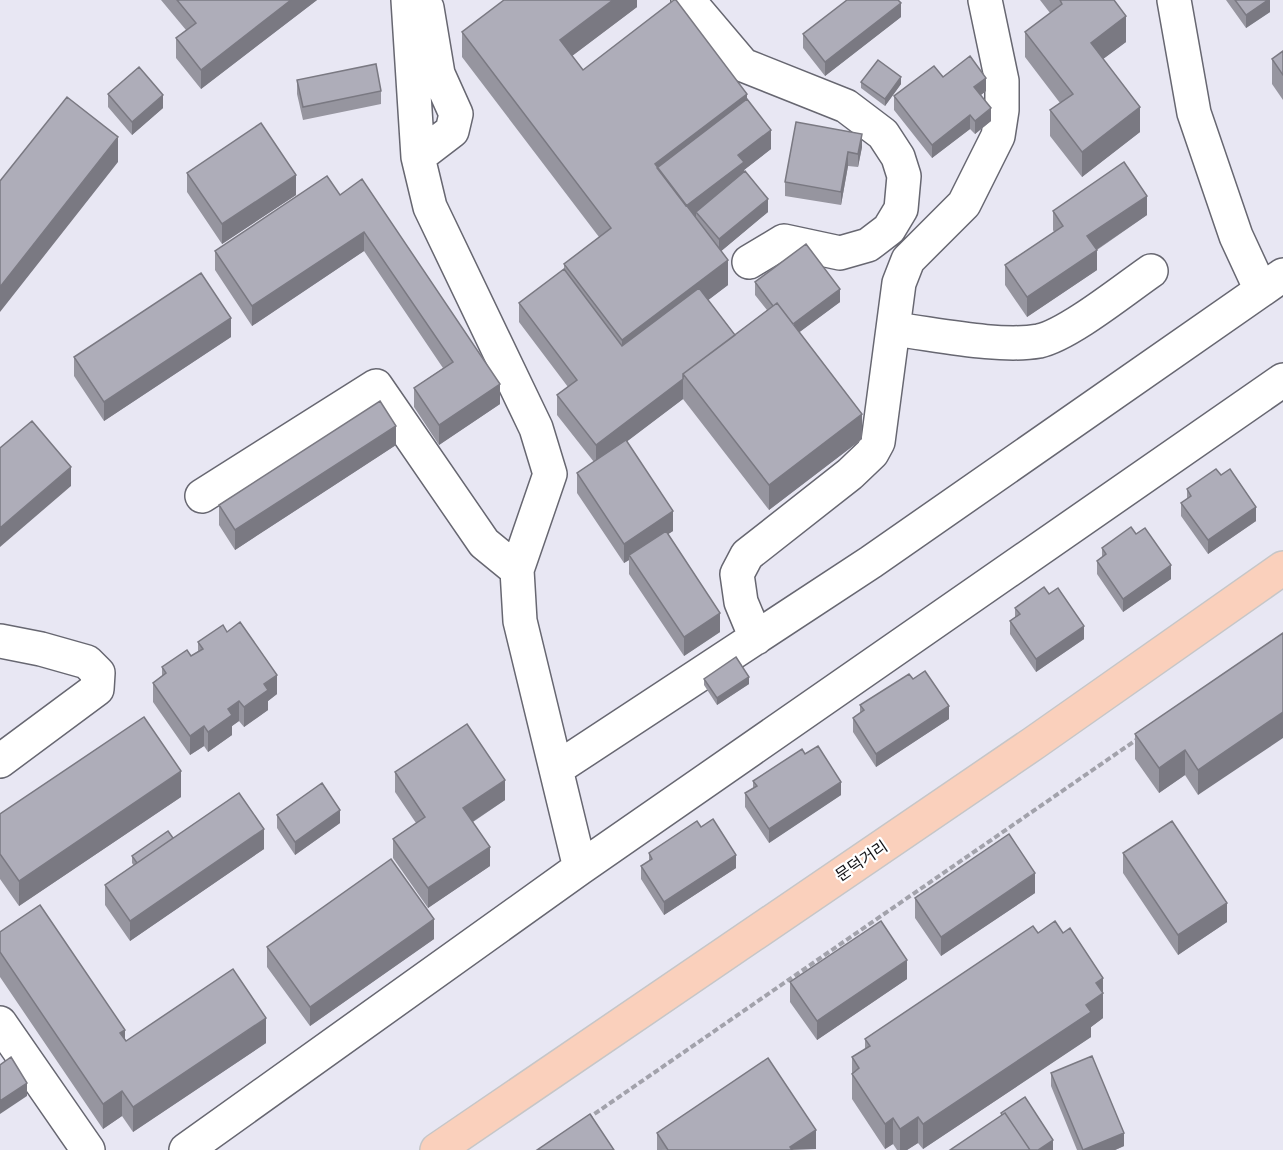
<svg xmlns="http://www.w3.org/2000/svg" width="1283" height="1150" viewBox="0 0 1283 1150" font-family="Commissioner,'Noto Sans KR',sans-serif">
  <rect width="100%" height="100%" fill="#e8e7f3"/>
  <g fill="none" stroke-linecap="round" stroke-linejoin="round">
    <defs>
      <path id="minor" d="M408,0L418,157L430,207L536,428L550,474L517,570L520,621L580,868
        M688,0L743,65L846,106L883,134L898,157L904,176L901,209L889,229L868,245L840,253L784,241L749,262
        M1174,0L1194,113L1236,236L1261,290
        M418,157L452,131L456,114L438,74L427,8
        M893,329C935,334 999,348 1039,341C1068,335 1125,289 1151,271
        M202,496L376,386L484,543L517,570
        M756,638L741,602L737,574L747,555L850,474L872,453L878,442L899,283L908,260L964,204L998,136L1002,110V81L985,0
        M0,641L41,649L87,662L98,673L97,689L0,761
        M556,769L871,562L1283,275
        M0,1023L88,1150
        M186,1150L580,868L1283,380"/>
      <path id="major" d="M437,1150L1034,743L1283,568"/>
    </defs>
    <use href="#minor" stroke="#676771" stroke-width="36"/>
    <use href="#major" stroke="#c6c6c7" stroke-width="36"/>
    <path stroke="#a2a2ab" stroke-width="4" stroke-dasharray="6 3" stroke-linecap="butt" d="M587,1119L1139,738"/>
    <use href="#minor" stroke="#fff" stroke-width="33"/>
    <use href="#major" stroke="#fad0bc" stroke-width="33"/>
  </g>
  <path fill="#96959f" d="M161,0H317L201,89L176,58V38L186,30Z
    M637,0V7L572,56L583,70L747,99L771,149L744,170V173L768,212L721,251L728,285L708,300L735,335L767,310L755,295V282L840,302L799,332L862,439L769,510L683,399L627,441L673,531L668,534L720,632L684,656L629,574V560L624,563L577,493V473L594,462L557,415V395L568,387L519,322V303L564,269V264L599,237L462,57V32Z
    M1040,0H1114L1126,42L1103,59L1140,132L1082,177L1050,136V110L1060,103L1025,57V32L1050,13Z
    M1226,0H1270V12L1246,28Z
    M901,17L825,76L803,48V34Z
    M1283,51V100L1272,84V59Z
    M943,77L986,91L981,95L991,121L975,134L970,129L932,158L894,110V96Z
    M297,80L381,91V104L303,120L297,94Z
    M861,82L901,84L885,106L861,88Z
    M108,94L163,108L132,135L108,107Z
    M796,122L862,147L858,167L848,166L841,205L785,196V182Z
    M187,173L296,195L222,244L187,192Z
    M340,195L500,404L439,445L414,407V388L443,368L364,251L252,326L215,270V251Z
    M1053,211L1147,215L1097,250V270L1027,317L1005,285V265L1054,232L1053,230Z
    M231,337L104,421L74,376V357Z
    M396,445L235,550L219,525V505Z
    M1221,475L1256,521L1208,554L1181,516V503L1187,499V489Z
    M1102,548L1171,579L1123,612L1097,574V561L1102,557Z
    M1015,608L1084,639L1036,672L1010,634V621L1015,617Z
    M227,632L277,694L268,701V710L244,727L239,721L232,726V735L208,752L204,746L190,755L153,702V683L162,676V667L191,656L198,651V642Z
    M1283,633L1198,795L1185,775L1159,793L1135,759V734Z
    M704,679L749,684L717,705L704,685Z
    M913,679L949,719L876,767L853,732V718L860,713V705Z
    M805,754L841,795L769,843L745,807V793L753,788V781Z
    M395,772L505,800L473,822L490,866L428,908L393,858V839L416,823L395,792Z
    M181,797L19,906L0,879V814Z
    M277,815L340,823L295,855L277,828Z
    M701,827L736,868L664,915L641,879V866L649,861V853Z
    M173,838L264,849L130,941L105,905V885L134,866L132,863V856Z
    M1123,853L1227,922L1178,955L1123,873Z
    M1035,893L941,956L915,918V898Z
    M0,932L126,1041L266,1043L133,1132L122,1116L103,1129L0,977Z
    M1038,933L1103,1018L1091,1027V1037L923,1149L918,1143L907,1150H897L893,1144L885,1149L852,1099V1057L865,1049V1039Z
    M434,939L310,1026L267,967V947Z
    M907,979L817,1040L790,1002V982Z
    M1051,1073L1124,1146L1115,1150H1077L1051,1086Z
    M657,1133L816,1149L657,1150Z"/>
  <path fill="#7a7982" d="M291,0H317L201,89V70Z
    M613,0H637V7L560,65V40Z
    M1268,0H1270V12L1246,28V15Z
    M901,3V17L825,76V62Z
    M1126,16V42L1091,68V43Z
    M901,77V84L885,106V99Z
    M986,78V91L974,100V87Z
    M747,94V119L664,182L655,164Z
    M163,95V108L132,135V122Z
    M1140,107V132L1082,177V152Z
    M991,108V121L975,134V121Z
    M970,115V129L932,158V145Z
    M771,130V149L744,170V182L696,212V218L684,228V208L738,155Z
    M862,134V147L858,167V154Z
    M118,137V162L0,312V287Z
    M848,152V166L841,205V192Z
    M296,175V195L222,244V224Z
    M1147,196V215L1087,256V236Z
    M768,199V212L719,253V239Z
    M364,232V251L252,326V306Z
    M1097,250V270L1027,317V297Z
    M728,260V285L622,366V340Z
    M840,289V302L789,340V327Z
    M231,318V337L104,421V402Z
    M683,379V399L596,465V445Z
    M500,384V404L439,445V425Z
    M862,414V439L769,510V485Z
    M396,426V445L235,550V530Z
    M71,467V486L0,547V528Z
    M1256,507V521L1208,554V540Z
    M673,511V531L631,558L629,555V560L624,563V544Z
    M1171,565V579L1123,612V599Z
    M720,613V632L684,656V637Z
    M1084,626V639L1036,672V659Z
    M277,675V694L268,701V710L244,727V707L264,684Z
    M749,677V684L717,705V698Z
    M239,701V721L232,726V735L208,752V732L228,709Z
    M949,706V719L876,767V754Z
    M1283,712V738L1198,795V770Z
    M204,726V746L190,755V736Z
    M1185,750V775L1159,793V768Z
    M181,771V797L19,906V881Z
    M505,780V800L463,828V808Z
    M841,782V795L769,843V829Z
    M340,810V823L295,855V842Z
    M264,829V849L130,941V921Z
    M490,847V866L428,908V888Z
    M736,855V868L664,915V902Z
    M1035,873V893L941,956V937Z
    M1227,903V922L1178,955V935Z
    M434,919V939L310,1026V1007Z
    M907,960V979L817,1040V1021Z
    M1103,978V1018L1091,1027V1037L923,1149V1124L1086,1005L1096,983Z
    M266,1018V1043L133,1132V1107Z
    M125,1030V1056L120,1033Z
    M27,1083V1096L0,1114V1101Z
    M122,1091V1116L103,1129V1104Z
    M918,1117V1143L907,1150H900V1129Z
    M893,1118V1144L885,1149V1124Z
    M816,1130V1149L790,1150V1147Z
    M1124,1133V1146L1115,1150H1083Z
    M1053,1140V1150H1038Z"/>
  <path fill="#aeadb9" stroke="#7a7982" stroke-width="1.5" d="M177,0H291L201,70L176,38L196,23Z
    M504,0H613L560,40L583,70L674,0H676L747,94L655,164L728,260L622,340L564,264L611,228L462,32Z
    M847,0H898L901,3L825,62L803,34Z
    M1060,0H1114L1126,16L1091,43L1140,107L1082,152L1050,110L1073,94L1025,32L1062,4Z
    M1235,0H1268L1246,15Z
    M1283,51V75L1272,59Z
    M970,56L986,78L974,87L991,108L975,121L970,115L932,145L894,96L934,66L943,77Z
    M878,60L901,77L885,99L861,82Z
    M376,64L381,91L303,107L297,80Z
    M139,67L163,95L132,122L108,94Z
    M67,97L118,137L0,287V181Z
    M747,99L771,130L738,155L744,162L686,206L657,168Z
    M796,122L862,134L858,154L848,152L841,192L785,182Z
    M261,123L296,175L222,224L187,173Z
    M1124,162L1147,196L1087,236L1097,250L1027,297L1005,265L1063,226L1053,211Z
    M745,171L768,199L719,239L696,212Z
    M327,176L340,195L362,179L500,384L439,425L414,388L453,362L364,232L252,306L215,251Z
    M806,244L840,289L793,324L777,303L773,306L755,282Z
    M564,269L622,346L699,288L735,335L683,374V379L596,445L557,395L577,380L519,303Z
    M201,273L231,318L104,402L74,357Z
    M777,303L862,414L769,485L683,374Z
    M380,401L396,426L235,530L219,505Z
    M32,421L71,467L0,528V448Z
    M626,440L673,511L624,544L577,473Z
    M1216,469L1221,475L1230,469L1256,507L1208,540L1181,503L1191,496L1187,489Z
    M1131,527L1136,534L1145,528L1171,565L1123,599L1097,561L1106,554L1102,548Z
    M666,531L720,613L684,637L629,555Z
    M1044,587L1049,594L1058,588L1084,626L1036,659L1010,621L1020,614L1015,608Z
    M240,622L277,675L264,684L268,690L244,707L239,701L228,709L232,715L208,732L204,726L190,736L153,683L166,673L162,667L187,650L191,656L203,649L198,642L223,625L227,632Z
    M1283,633V712L1198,770L1185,750L1159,768L1135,734Z
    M736,657L749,677L717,698L704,679Z
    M925,671L949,706L876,754L853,718L864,710L860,705L909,674L913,679Z
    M144,717L181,771L19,881L0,854V814Z
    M467,724L505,780L463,808L490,847L428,888L393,839L425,817L395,772Z
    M818,746L841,782L769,829L745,793L757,786L753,781L802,749L805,754Z
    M322,783L340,810L295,842L277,815Z
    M239,793L264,829L130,921L105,885Z
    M713,819L736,855L664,902L641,866L652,859L649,853L697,821L701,827Z
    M1172,821L1227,903L1178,935L1123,853Z
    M168,831L173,838L137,863L132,856Z
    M1009,834L1035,873L941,937L915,898Z
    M391,859L434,919L310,1007L267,947Z
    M40,905L125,1030L120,1033L126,1041L233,969L266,1018L133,1107L122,1091L103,1104L0,952V932Z
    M881,921L907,960L817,1021L790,982Z
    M1055,921L1063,933L1070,928L1103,978L1096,983L1103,993L1086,1005L1091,1012L923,1124L918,1117L900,1129L893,1118L885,1124L852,1074L859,1068L852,1057L870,1046L865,1039L1033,926L1038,933Z
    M1092,1056L1124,1133L1083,1150L1051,1073Z
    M11,1057L27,1083L0,1101V1065Z
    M768,1058L816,1130L790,1147L792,1150H668L657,1133Z
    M1025,1097L1053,1140L1038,1150H1030L1005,1113L1002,1115L1001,1113Z
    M1005,1113L1030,1150H950Z
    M590,1114L614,1150H537Z"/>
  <g text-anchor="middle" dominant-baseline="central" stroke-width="4.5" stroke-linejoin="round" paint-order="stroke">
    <g font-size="16" fill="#121216" stroke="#fff">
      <text transform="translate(861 860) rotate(-34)">문덕거리</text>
    </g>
  </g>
</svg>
